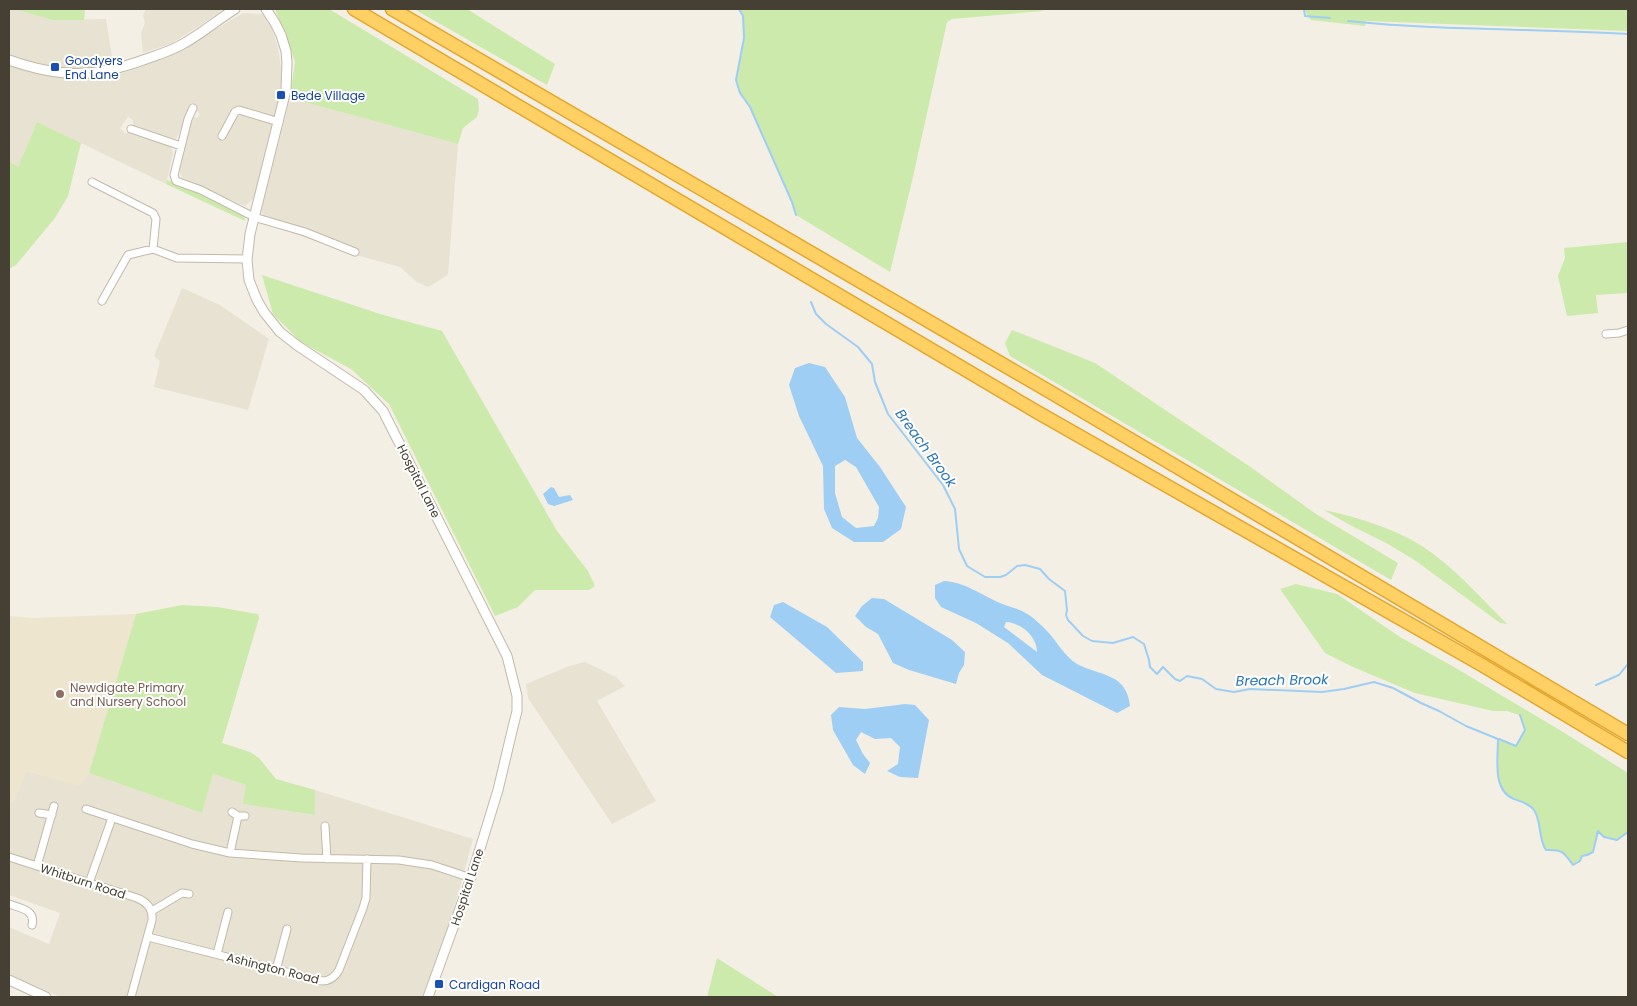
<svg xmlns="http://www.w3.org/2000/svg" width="1637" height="1006" viewBox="0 0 1637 1006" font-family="Poppins,sans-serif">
  <rect width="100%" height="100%" fill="#f3efe5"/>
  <path fill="#e8e2d3" d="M9,9H15L52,20L106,19L115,75L139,68L180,50L243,13L263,14L272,29L278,48L281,68V86L278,106L254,198L245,206L182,178L179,170L191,122L194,117L197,118L200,114L196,111L197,107L191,103L178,136L175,139L133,126V120L128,117L120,128L125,133L130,132L171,146L173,153L166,184L37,122L18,167L9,161Z
    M146,9H223L204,23L172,43L143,53L141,33L145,23L143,15Z
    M290,98L458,144L448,275L428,287L417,282L400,267L356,255L292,233L265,219L261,211Z
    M182,288L220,305L269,339L248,410L154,387L160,361L154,356Z
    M585,662L616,677L625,686L597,701L656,801L612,824L528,698L526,684L569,666Z
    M26,771L80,785L89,773L202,813L213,774L246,785L244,804L314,815L315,790L473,839L447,935L422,997H60L9,974V927L49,944L60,913L9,895V803H13Z"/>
  <path fill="#ede5ce" d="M136,614L89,773L80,786L26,771L13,803H9V618L10,616L33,618Z"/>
  <path fill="#cceaab" d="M15,9H85L84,20H52Z
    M275,9H329L478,99L479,110L477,117L463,128L458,144L290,98L295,62Z
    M414,9H467L555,64L547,85Z
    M739,9H1042L1043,11L952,19L947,22L913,177L890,272L796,215L792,202L750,107L740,93L736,80L744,38L743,16Z
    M1305,9H1628V31L1366,21L1365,26L1311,20L1307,15Z
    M37,122L81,143L68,196L55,218L16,265L9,269V161L18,167Z
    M167,180L192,189L244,215L245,221L166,184Z
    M1628,242V293L1596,295L1598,313L1567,316L1558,276L1565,258L1564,248Z
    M262,275L380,314L442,331L557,531L588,571L595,586L589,590H535L518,607L495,616L389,404L351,369L301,342L273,314Z
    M1012,330L1095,363L1249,466L1316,514L1398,563L1391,580L1010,356L1005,343Z
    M1324,510C1357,517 1393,528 1422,546C1454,567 1480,597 1507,624L1500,623L1416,561L1388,544L1348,524Z
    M1296,584L1337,594L1400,637L1454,667L1563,732L1628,773V832L1617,840L1604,837L1598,832L1593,852L1587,855L1582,856L1580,861L1573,865C1564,853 1563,849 1546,850C1538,839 1542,822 1534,810C1530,804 1520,801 1514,798C1509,796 1505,794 1502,789C1495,778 1498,752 1498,739L1516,745L1525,730L1519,715L1507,711H1493L1415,693L1353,667L1325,653L1280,589Z
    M182,605L217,607L258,614L259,618L222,743L250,752L259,758L276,779L315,790V815L243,804L246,785L213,774L202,813L89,773L136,614Z
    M717,958L778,997H707Z"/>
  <path fill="#9ecef3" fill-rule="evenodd" d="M809,363L825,367L845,397L857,438L880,467L906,507L901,529L883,542H854L832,528L824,509L823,466L799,416L789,385L795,368ZM845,460L856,467L879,507L878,518L874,526L856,528L842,517L835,493V466Z
    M551,487L554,488L559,497L570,495L573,500L554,506L548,504L543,494Z
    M944,581C965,582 981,595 1000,603C1009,607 1021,609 1029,615C1035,619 1041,625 1046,630C1057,641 1064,656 1077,664C1100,676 1127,673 1130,706L1117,713L1042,675L1008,643L976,623L941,607L935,598V585ZM1006,622C1021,623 1037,636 1037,652L1004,627Z
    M872,598L884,599L952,640L965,652L964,665L959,673L956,684L909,670L893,663L878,634L866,627L855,616L862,606Z
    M783,602L827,627L863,662V671L836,673L770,617L774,605Z
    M905,704L915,705L929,720L918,778L900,777L887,771L898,764L900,747L891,738L875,739L861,732L856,740L863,754L870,763L865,774L853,765L833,730L831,715L839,707L865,709Z"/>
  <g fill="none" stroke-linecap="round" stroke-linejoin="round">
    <path stroke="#9ecef3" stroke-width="2" d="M739,9L743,16L744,38L736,80L740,93L750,107L792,202L796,215
      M1304,9L1305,16L1330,18
      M1348,21C1441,31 1535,28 1628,34
      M811,302L816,314L826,324L858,347L872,364L875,382L888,414L943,485L955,509L959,549L967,566L985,577H1000L1006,575L1017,566L1025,565L1040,569L1049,579L1065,591L1067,610L1066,615L1068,620L1083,636L1092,641L1113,643L1133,637L1144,644L1149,660L1150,667L1157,674L1163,667L1175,679L1180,681L1187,676L1202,679L1216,689L1234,692L1250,689L1322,692L1344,689L1374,682L1393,688L1421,703L1439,711L1466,726L1498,739C1498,758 1492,791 1514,799C1520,801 1530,804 1534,810C1542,822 1538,839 1546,850C1563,849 1564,853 1573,865L1580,861L1582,856L1587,855L1593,852L1598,831L1604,837L1617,840L1628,832
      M1596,685L1619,675L1627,665H1628
      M1499,739L1516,746L1525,730L1520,715"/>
    <defs>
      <path id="minor" d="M193,108L188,119L174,175L176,181L201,190L254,217L305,232L355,252
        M131,129L181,146
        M222,136L235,112L239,110L279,122
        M92,182L153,213L156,219L153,249
        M102,301L128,255L153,249L177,258L247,259
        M1606,334L1619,333L1628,330
        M86,809L192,844L230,853L302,858L399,860L432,865L471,878
        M232,812L238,816H245
        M39,813L52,815
        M325,826L327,859
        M230,853L238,816
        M9,857L137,898C147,902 153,909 152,920L131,997
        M37,866L54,806
        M89,883L112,818
        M9,904C20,908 36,910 32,925
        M152,911L182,893L189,894
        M148,937L322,981C330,981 335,977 339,970L363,908L366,898L367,859
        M217,954L228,912
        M276,970L287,929"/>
      <path id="tertiary" d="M266,9L275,23L281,35L286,51L287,63L286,90L250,234L247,260L249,280L257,300L264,312L280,332L298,346L364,390L383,411L507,656L517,696V711L513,727L498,790L471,878L428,997
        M9,60C60,78 95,78 146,59C158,55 170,51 181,45C200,35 217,20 235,9
        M9,980L46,997"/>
      <path id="motorway" d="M354,9L1037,412L1482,665L1628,752
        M392,9L1052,393L1628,734"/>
    </defs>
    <use href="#minor" stroke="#c2baaa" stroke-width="9"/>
    <use href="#tertiary" stroke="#c2baaa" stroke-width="11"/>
    <use href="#motorway" stroke="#e4a72e" stroke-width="15"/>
    <use href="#minor" stroke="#fff" stroke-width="7"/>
    <use href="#tertiary" stroke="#fff" stroke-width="9"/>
    <use href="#motorway" stroke="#ffd064" stroke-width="12"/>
  </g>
  <g fill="#1a4fb4" stroke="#fff" stroke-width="2">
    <rect x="50" y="62" width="10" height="10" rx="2.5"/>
    <rect x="276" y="90" width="10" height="10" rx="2.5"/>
    <rect x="434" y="979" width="10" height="10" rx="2.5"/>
  </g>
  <circle fill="#8d6e63" stroke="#fff" stroke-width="2" cx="60" cy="694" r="5"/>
  <g text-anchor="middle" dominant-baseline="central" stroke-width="4" stroke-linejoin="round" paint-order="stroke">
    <g font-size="12" fill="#164399" stroke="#fff" text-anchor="start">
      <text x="65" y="60">Goodyers<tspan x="65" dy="14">End Lane</tspan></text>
      <text x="291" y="95">Bede Village</text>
      <text x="449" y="984">Cardigan Road</text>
    </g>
    <g font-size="12" fill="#464034" stroke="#fff">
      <text transform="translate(419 481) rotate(63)">Hospital Lane</text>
      <text transform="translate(83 881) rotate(18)">Whitburn Road</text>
      <text transform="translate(467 887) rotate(-72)">Hospital Lane</text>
      <text transform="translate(273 968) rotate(14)">Ashington Road</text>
    </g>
    <g font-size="12" fill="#785e54" stroke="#fff" text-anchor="start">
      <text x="70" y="687">Newdigate Primary<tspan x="70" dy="14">and Nursery School</tspan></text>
    </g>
    <g font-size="14" font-style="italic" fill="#2976b7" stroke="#fff">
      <text transform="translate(926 448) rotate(54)">Breach Brook</text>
      <text transform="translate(1282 680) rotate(-1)">Breach Brook</text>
    </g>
  </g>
  <rect width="1637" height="1006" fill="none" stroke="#464034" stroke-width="20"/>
</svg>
